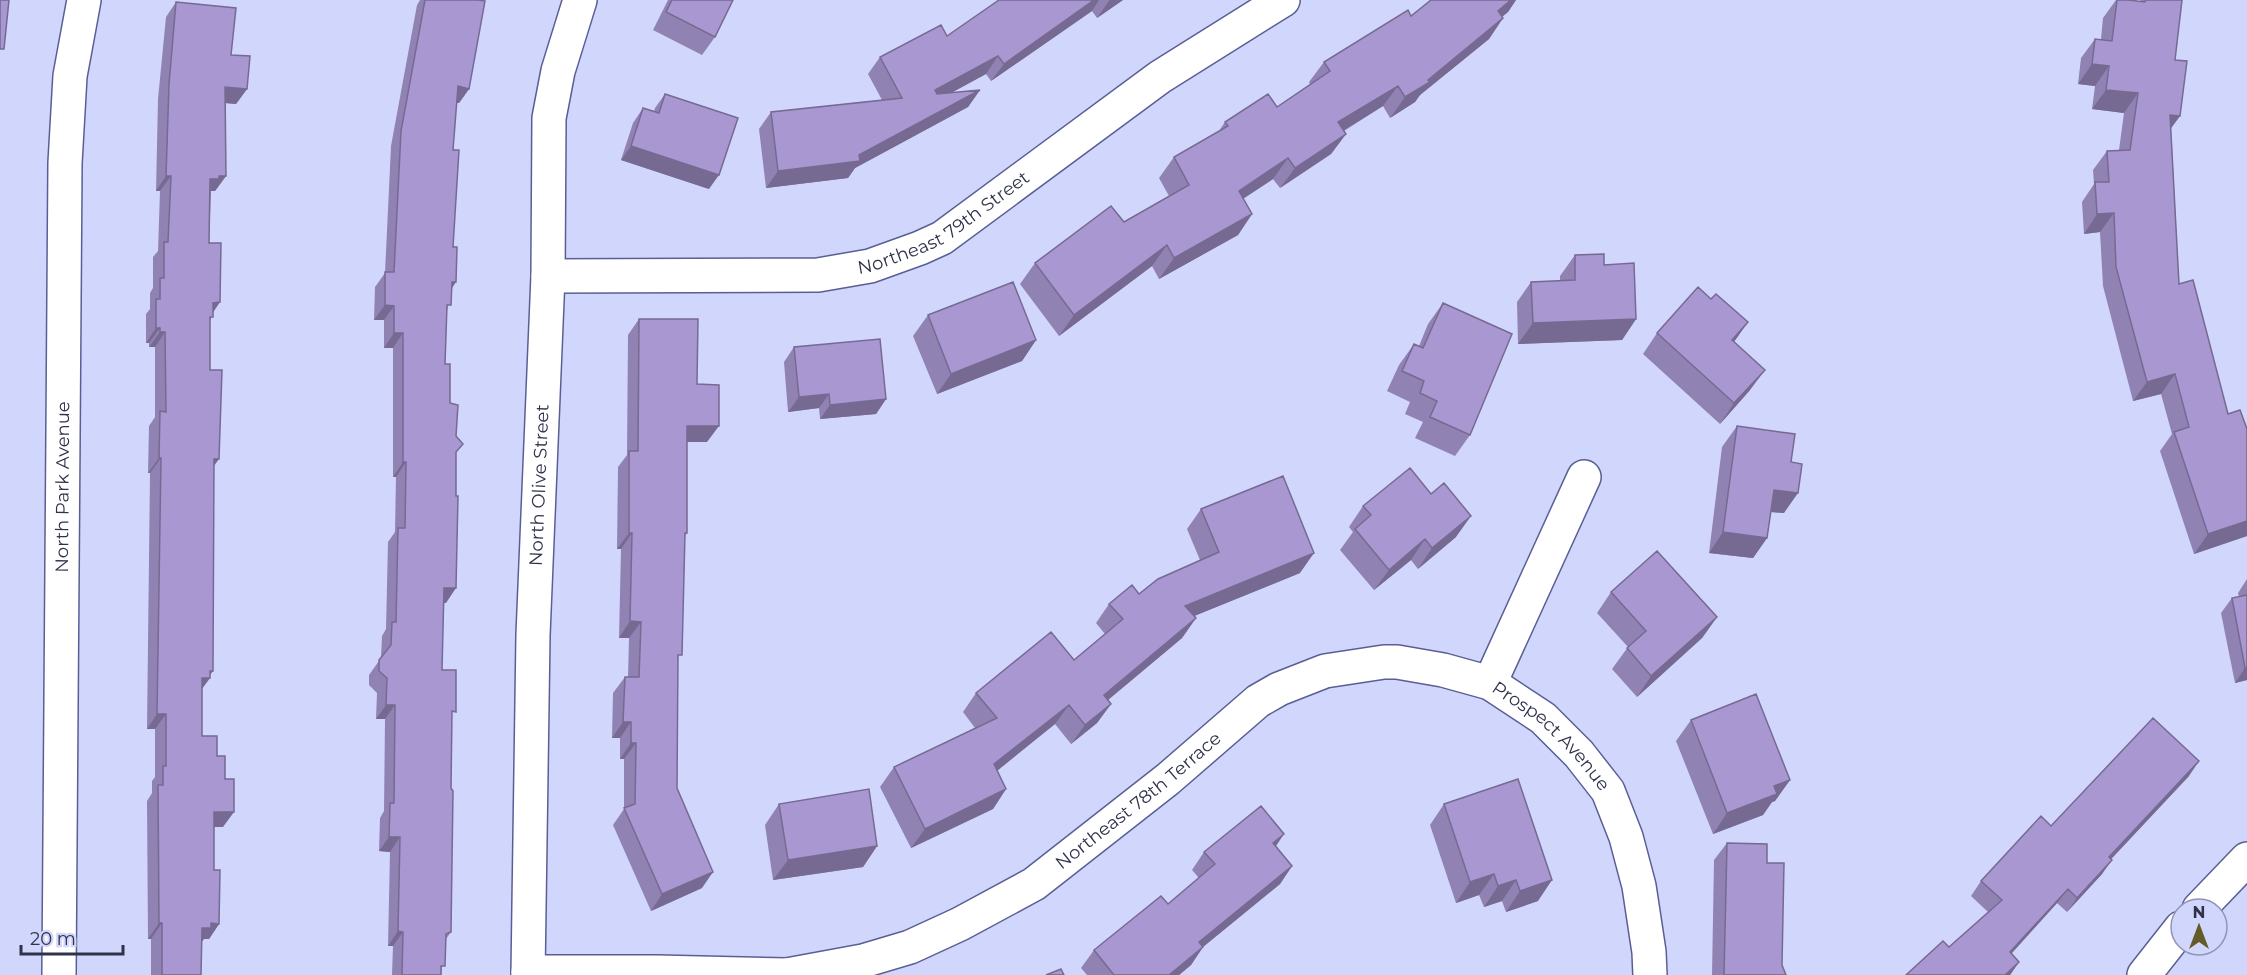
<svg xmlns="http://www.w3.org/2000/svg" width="2247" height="975" viewBox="0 0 2247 975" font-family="Montserrat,sans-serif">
  <rect width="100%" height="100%" fill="#d1d7fc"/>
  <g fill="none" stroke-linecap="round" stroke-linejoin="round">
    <defs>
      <g id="street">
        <path id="s1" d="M548,276L818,275L870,266L920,248L942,238L1160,77L1283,0"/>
        <path d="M1490,683L1584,477"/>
        <path d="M2199,909L2247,859"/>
        <path d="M528,972H657L787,975"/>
        <path id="s2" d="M59,975L65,163L70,76L84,0"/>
        <path id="s3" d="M528,975L533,635L548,276L549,118L558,71L580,0"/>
        <path id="s4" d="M787,975L863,961L910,947L960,924L1034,884L1168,779L1258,701L1279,689L1325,671L1384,662H1397L1443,670L1490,683L1543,718L1579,754L1608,791L1626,837L1639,886L1649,952L1650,975"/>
        <path d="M2144,975L2181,928"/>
      </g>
    </defs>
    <use href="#street" stroke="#595f94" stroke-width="36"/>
    <use href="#street" stroke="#fff" stroke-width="33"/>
  </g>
  <path fill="#9182b4" d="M420,0H425L469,89L459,103H456L453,150L451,290L447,311L445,364L450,403L456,436V454L446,603H443L442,670L452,716L451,788V932L446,939L441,975H392L393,946H388L390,852L379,851L380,818L384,811L385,719H376L377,693L369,685V675L381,658L382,636L386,629L388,542L395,532L396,477H393V348H384V320H374L375,287L385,273L391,146L417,5Z
    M668,0H733L715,37L702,55L653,30Z
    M999,0H1123L1097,18L1092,11L991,81L986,74L951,93L980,90L968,107L855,168L848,178L766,188L759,129L771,112L882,100L868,74L880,57L947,36Z
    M1431,0H1516L1508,12L1502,17L1503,18L1489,39L1420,95L1415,102L1390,118L1383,106L1344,131L1346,134L1331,154L1280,188L1273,179L1243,199L1252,214L1238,235L1159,279L1152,266L1059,336L1020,284L1035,263L1124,222L1169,196L1159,178L1174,157L1219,131L1225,122L1277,107L1310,84L1309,82L1324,62L1411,16Z
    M2116,0L2140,1L2141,0H2182L2175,60L2180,116L2171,128L2179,284L2228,414L2247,429V536L2194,554L2160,451L2172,434L2161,394L2133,401L2103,286L2100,232L2084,234L2082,202L2094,184L2093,170L2107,151L2119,150L2124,113L2092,109L2095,86L2078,84L2081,58L2095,39H2101L2103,18Z
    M176,2L231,55L247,89L236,104L225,103L226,176L215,191H211L209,243L213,312L210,322V370L214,466L210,678L202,688V736L217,756L223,827H214V870L219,924L209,939H204L201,942V975H151V939H148L147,801L152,793V781L155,777V729H147L150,473H148L149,426L155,417V347H149V343H146V314L150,309V293L153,288V257L158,251L160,191H156L158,99L166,17Z
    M665,94L709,189L621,160L633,123L643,108L654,112L655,108Z
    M1575,255L1604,265L1636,319L1622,340L1518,344L1517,302L1531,282L1560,281V276Z
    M1711,299L1748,322L1734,342L1750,390L1720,424L1643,354L1657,333Z
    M1443,303L1470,435L1455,456L1415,438L1423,422L1405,414L1410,402L1387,391L1399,365L1414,344L1419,346L1428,324Z
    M928,315L1036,340L1022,361L937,394L913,336Z
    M639,319L697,384L707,442H687V533L685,536L678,661L677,788L702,888L651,911L613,825L624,809V759H620V738H612L613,693L625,677H628L629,638H619L621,549H617L618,467L627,455L628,335Z
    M794,347L886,399L876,414L820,419L819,408L788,412L784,362Z
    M1737,426L1791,462L1784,513L1771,512L1767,538L1753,558L1709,553L1722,447Z
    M1363,506L1456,537L1418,569L1411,560L1374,590L1340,550L1353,532L1349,527Z
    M1201,509L1300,573L1194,616L1196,618L1182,638L1108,700L1111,704L1097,723L1071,744L1055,724L997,770L1006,789L993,809L911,848L880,787L894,767L975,728L963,712L976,693L1074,660L1105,634L1096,623L1109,604L1139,594L1200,560L1187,529Z
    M2247,579V680L2235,683L2221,613L2232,598L2239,597L2238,593Z
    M1611,592L1717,617L1702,638L1637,697L1612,669L1628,647L1597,613Z
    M1691,720L1790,780L1775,801L1772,802L1763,815L1713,834L1676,741Z
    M2189,776L2111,859L2102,874L2067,912L2057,903L2012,953L2019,962L2010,975H1906L1949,947L1988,912L1971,896L1981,881L2051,826Z
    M779,804L877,846L863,867L773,880L765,825Z
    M1444,804L1538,901L1506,912L1502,901L1484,907L1479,895L1456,903L1430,825Z
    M1727,843L1767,863L1782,965L1786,975H1712L1714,860Z
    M1276,846L1292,866L1280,884L1203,947L1191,965L1179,975H1087L1081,968L1094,950L1168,904L1199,878L1192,870L1204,852Z"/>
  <path fill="#766a92" d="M1094,0H1099L1092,11L991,81L1004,64Z
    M1110,0H1123L1097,18L1109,1Z
    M1511,0H1516L1508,12L1483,32L1498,11Z
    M1503,18L1489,39L1420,95L1415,102L1390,118L1405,97L1428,80Z
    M998,56L986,74L923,108L935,90Z
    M2092,64L2109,66L2095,86L2078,84Z
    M458,86L469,89L459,103L448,101Z
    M1398,86L1383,106L1323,143L1338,122Z
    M225,87L247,89L236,104L215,102Z
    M980,90L968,107L855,168L848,178L766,188L778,171L859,155Z
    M2106,90L2138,93L2124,113L2092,109Z
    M2170,115L2180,116L2166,135Z
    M1346,134L1331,154L1280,188L1295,168Z
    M631,146L719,175L709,189L621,160Z
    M1288,158L1273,179L1224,211L1239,191Z
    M166,176H171L160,191H156Z
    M219,176H226L215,191H211L210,179Z
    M2114,213L2100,232L2084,234L2097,214Z
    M1252,214L1238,235L1159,279L1174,258Z
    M1167,245L1152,266L1059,336L1074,315Z
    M452,282H456L446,297Z
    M220,302L210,317L213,303Z
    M385,305L394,306L384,320H374Z
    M1636,319L1622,340L1518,344L1533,323Z
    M1748,322L1733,343L1732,340Z
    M156,328H160L149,343H146Z
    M160,332H165L155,347H149Z
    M394,333H403L393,348H384Z
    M1036,340L1022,361L937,394L951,374Z
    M1765,370L1750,390L1720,424L1734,403Z
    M2175,374L2161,394L2133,401L2147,382Z
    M829,394L819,408L788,412L799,397Z
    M886,399L876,414L820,419L830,405Z
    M687,426H719L707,442H676Z
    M159,458H161L150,473H148Z
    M214,459H219L208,474Z
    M403,462H406L396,477H393Z
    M1774,490L1798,493L1784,513L1759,511Z
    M1471,516L1456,537L1418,569L1432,548Z
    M2247,521V536L2194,554L2208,534Z
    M1723,532L1767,538L1753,558L1709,553Z
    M629,533H632L621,549H617Z
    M1425,539L1411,560L1374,590L1389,570Z
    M1314,553L1300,573L1172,625L1185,606Z
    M444,588H456L446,603H434Z
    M1717,617L1702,638L1637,697L1651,676Z
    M1196,618L1182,638L1090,715L1104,695Z
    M630,621L641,622L629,638H619Z
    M2245,668H2247V680L2235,683Z
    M210,671H213L208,678H210L199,693L202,678Z
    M1111,704L1097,723L1071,744L1085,725Z
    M386,705H395L385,719H376Z
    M1069,705L1055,724L981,784L994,764Z
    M157,714H166L155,729H147Z
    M623,722H631L620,738H612Z
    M631,743H636L624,759H620Z
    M2199,761L2189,776L2099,872L2109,857Z
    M1790,780L1775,801L1772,802L1763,815L1713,834L1727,813L1774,786Z
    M1006,789L993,809L911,848L925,829Z
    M214,812H234L223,827H203Z
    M1284,834L1272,852L1273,843Z
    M389,837H400L390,852L379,851Z
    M877,846L863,867L773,880L788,860Z
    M2112,860L2102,874L2067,912L2077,898Z
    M1292,866L1280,884L1187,960L1199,942Z
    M713,872L702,888L651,911L662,894Z
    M1494,874L1479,895L1456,903L1470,882Z
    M1516,880L1502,901L1484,907L1498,886Z
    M1552,880L1538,901L1506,912L1520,891Z
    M2068,889L2057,903L2000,966L2010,952Z
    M159,923H162L151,939H148Z
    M211,923L219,924L209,939H204L200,944L202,928Z
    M398,931L403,932L393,946H388Z
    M1203,947L1191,965L1179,975H1169Z
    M2019,962L2010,975H2005Z"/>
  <path fill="#a997d1" stroke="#766a92" stroke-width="1.5" d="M0,0H9L4,49H0Z
    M425,0H478L485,1L469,89L458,86L453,150H459L453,247H457L456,282H452L451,305H447L445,364H450V403L458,405L456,436L463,444L456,452V496H458L456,588H444L442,670H456V712L452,711L451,788L453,791L451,932L446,934L445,966H441V975H402L403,932L398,931L400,837H389L390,803H394L395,705H386L387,678L379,671V660L391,645L392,622H396L398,528H405L406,462H403V333H394V306L385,305V272H394L401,131Z
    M672,0H733L715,37L666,12Z
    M999,0H1094L1004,64L998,56L935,90L937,94L980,90L859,155L860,161L778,171L771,112L902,98L880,57L941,25L947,36Z
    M1431,0H1511L1498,11L1503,18L1428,80L1430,82L1405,97L1398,86L1338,122L1346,134L1295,168L1288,158L1239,191L1252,214L1174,258L1167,245L1074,315L1035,263L1111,206L1124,222L1189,185L1174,157L1228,126L1225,122L1268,94L1277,107L1330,71L1324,62L1408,10L1411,16Z
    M2117,0H2128L2145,2L2146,0H2182L2175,60L2187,61L2180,116L2170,115L2179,284L2193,280L2228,414L2240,410L2247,429V521L2208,534L2174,432L2189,427L2175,374L2147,382L2116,267L2114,213L2097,214L2095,182H2109L2107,151L2130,150L2138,93L2106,90L2109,66L2092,64L2095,39L2112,41Z
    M176,2L236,8L231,55L250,56L247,89L225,87L226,176H219V179H210L209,243H221L220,302L213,303V317H210V370H222L219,459H214L213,671H210V678H202V736H217V756H225V779H234V812H214V870H220L219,924L211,923V928H202L201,975H162V923H159L158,785H163V766H166V714H157L161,458H159L160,411L166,412L165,332H160V328H156V299H160V278H164V242H168L171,176H166L169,84Z
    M665,94L738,118L719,175L631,146L643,108L659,113Z
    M1604,254V265L1634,263L1636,319L1533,323L1531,282L1575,280V255Z
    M1013,282L1036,340L951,374L928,315Z
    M1698,287L1711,299L1716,294L1748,322L1732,340L1765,370L1734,403L1657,333Z
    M1443,303L1512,334L1470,435L1430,417L1437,401L1420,393L1424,381L1402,371L1414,344L1423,348Z
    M639,319H698L697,384L719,385V426H687V533H685L682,655H678L677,788L713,872L662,894L624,808L635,804L636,743H631V722H623L625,677H639L641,622L630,621L632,533H629V451H638Z
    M880,339L886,399L830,405L829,394L799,397L794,347Z
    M1737,426L1795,434L1791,462L1802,464L1798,493L1774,490L1767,538L1723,532Z
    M1410,468L1431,494L1444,483L1471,516L1432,548L1425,539L1389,570L1355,529L1371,515L1363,506Z
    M1283,476L1314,553L1185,606L1196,618L1104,695L1111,704L1085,725L1069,705L994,764L1006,789L925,829L894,767L997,718L976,693L1051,632L1074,660L1123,619L1109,604L1132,585L1139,594L1158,579L1219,552L1201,509Z
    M1657,551L1717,617L1651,676L1627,648L1646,631L1611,592Z
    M2247,595V668H2245L2232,598Z
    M1756,694L1790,780L1774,786L1777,794L1727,813L1691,720Z
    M2153,718L2199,761L2109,857L2112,860L2077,898L2068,889L2010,952L2019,962L2005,975H1906L1943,941L1949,947L2002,900L1981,881L2041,816L2051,826Z
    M1518,779L1552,880L1520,891L1516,880L1498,886L1494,874L1470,882L1444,804Z
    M869,789L877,846L788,860L779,804Z
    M1261,806L1284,834L1273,843L1292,866L1199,942L1203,947L1169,975H1114L1094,950L1161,896L1168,904L1215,864L1204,852Z
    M1727,843L1767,844V863H1784L1782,965L1786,975H1724Z
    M1061,969L1064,975H1046Z"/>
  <g text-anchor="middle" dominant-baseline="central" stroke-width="4.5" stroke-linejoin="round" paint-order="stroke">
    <g font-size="18" fill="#2f324a" stroke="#d1d7fc">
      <text stroke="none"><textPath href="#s1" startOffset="408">Northeast 79th Street</textPath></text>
      <text stroke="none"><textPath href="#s3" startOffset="490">North Olive Street</textPath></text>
      <text stroke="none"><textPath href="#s2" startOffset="488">North Park Avenue</textPath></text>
      <text stroke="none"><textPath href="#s4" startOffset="878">Prospect Avenue</textPath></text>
      <text stroke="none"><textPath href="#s4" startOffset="399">Northeast 78th Terrace</textPath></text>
    </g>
  </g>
  <g transform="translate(2199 927)"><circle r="28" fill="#d1d7fc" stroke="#9095b5" stroke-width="1.5"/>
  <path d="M0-4.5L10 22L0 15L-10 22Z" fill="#655b28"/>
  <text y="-9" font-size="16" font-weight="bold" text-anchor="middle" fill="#2f324a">N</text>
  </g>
  <path d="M21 945v9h102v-9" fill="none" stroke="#2f324a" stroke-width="3"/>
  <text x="30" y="945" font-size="18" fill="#2f324a" stroke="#d1d7fc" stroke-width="4.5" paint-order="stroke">20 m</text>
</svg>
